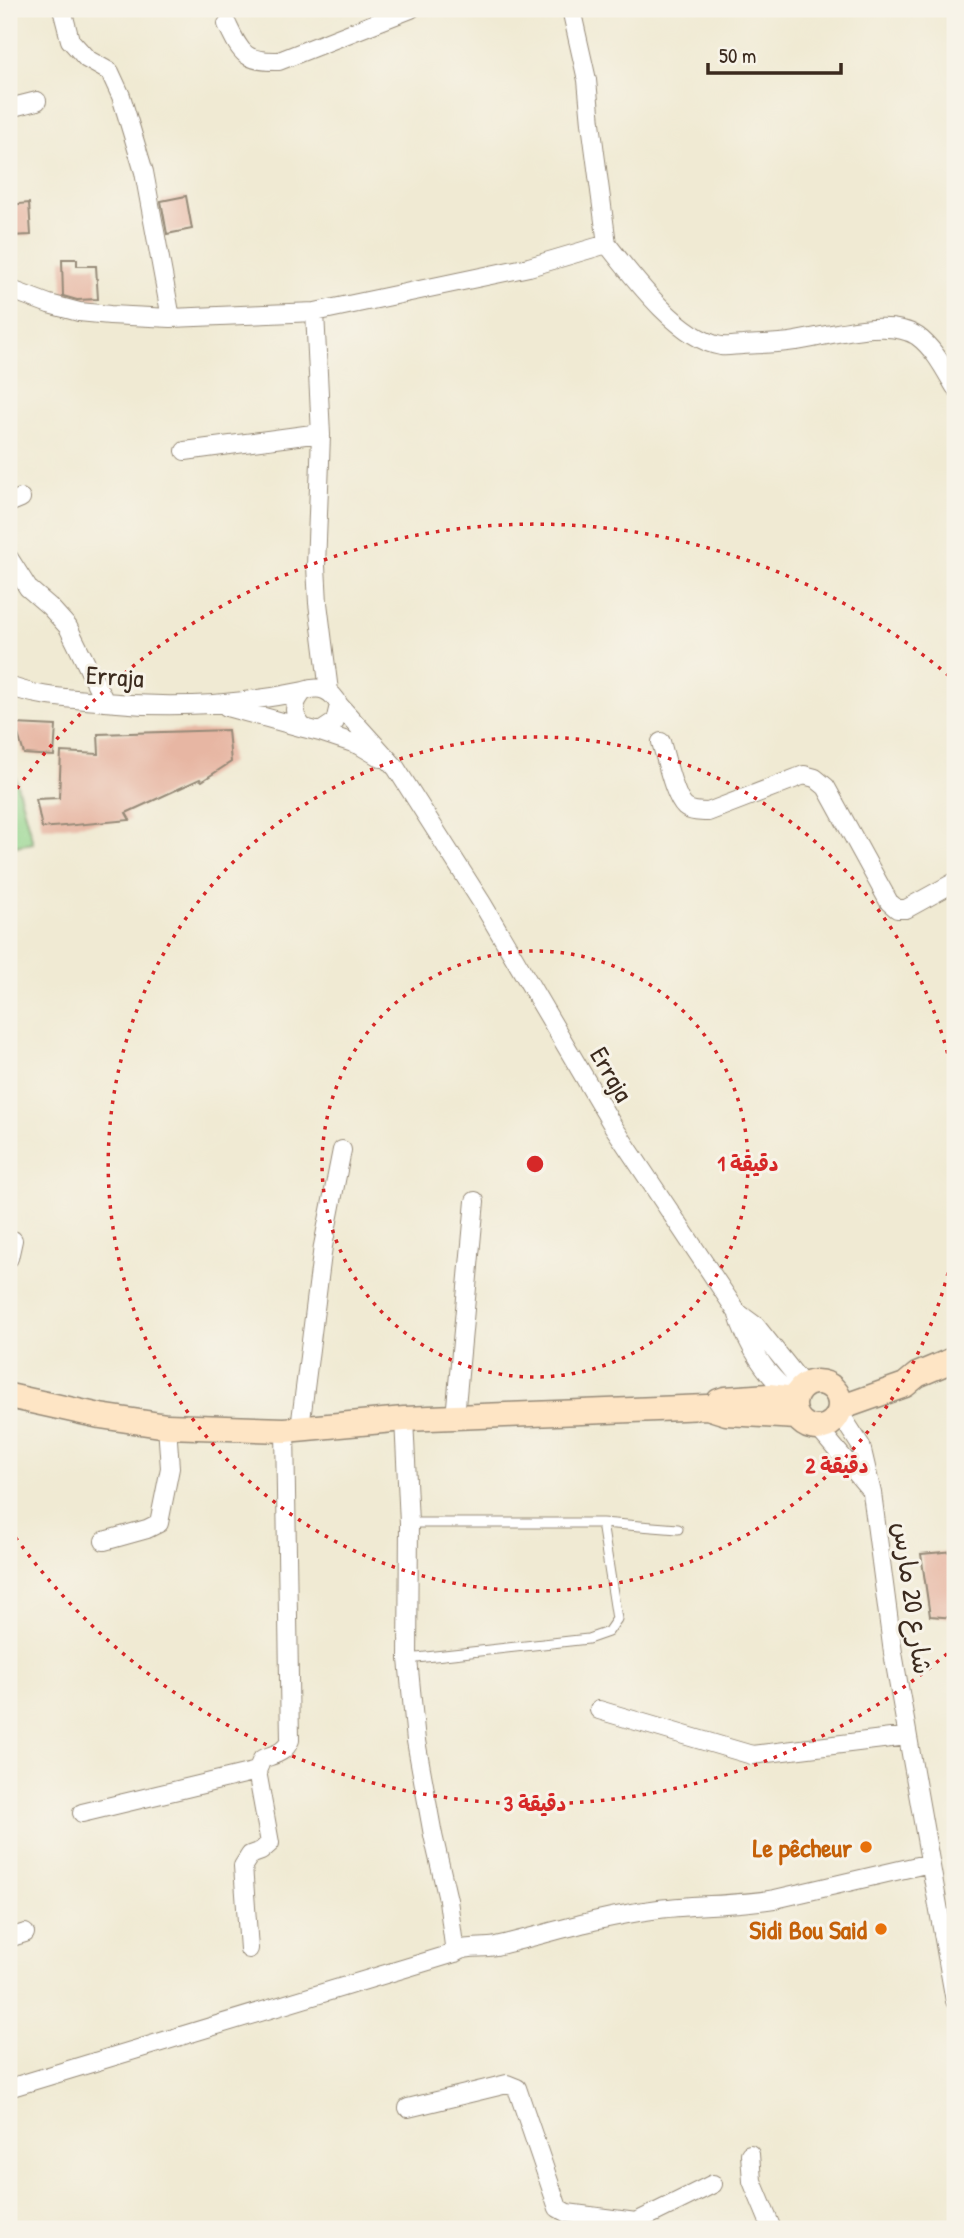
<svg xmlns="http://www.w3.org/2000/svg" width="964" height="2238" viewBox="0 0 964 2238" font-family="'Patrick Hand','Playpen Sans Arabic',sans-serif">
  <rect width="100%" height="100%" fill="#f7f3e8"/>
  <filter id="ink" filterUnits="userSpaceOnUse"><feTurbulence type="fractalNoise" baseFrequency=".0143" numOctaves="2"/><feDisplacementMap in="SourceGraphic" scale="14" xChannelSelector="R" yChannelSelector="G"/><feConvolveMatrix kernelMatrix="1 2 1 2 8 2 1 2 1" color-interpolation-filters="sRGB"/></filter>
  <filter id="wash" filterUnits="userSpaceOnUse"><feTurbulence type="fractalNoise" baseFrequency=".00686" numOctaves="4" result="noise"/><feDisplacementMap in="SourceGraphic" scale="28" xChannelSelector="R" yChannelSelector="G"/><feGaussianBlur stdDeviation="1.57" result="paint"/><feColorMatrix in="noise" values="0 0 0 0 0 0 0 0 0 0 0 0 0 0 0 0 0 1.4 0 .05"/><feComposite in="paint" operator="in"/></filter>
  <g filter="url(#wash)">
    <rect width="100%" height="100%" fill="#f0ead3"/>
    <path fill="#92d48c" stroke="#667f55" stroke-width="2" d="M9,755L33,843L9,847Z"/>
    <g id="blocks">
      <path fill="#e7b6a3" d="M186,196L192,229L167,234L161,201Z
        M29,203L31,235L9,236V205Z
        M62,259H77V266H96L98,299L77,300L63,296Z
        M15,724L56,726L54,756L24,754Z
        M228,730L231,762L202,781L200,779L126,813L130,820L42,828L36,799L59,798L61,752L99,754L98,734Z
        M955,1551V1618L930,1616L921,1554Z"/>
    </g>
  </g>
  <g filter="url(#ink)">
    <use href="#blocks" fill-opacity="0" stroke="#968a78" stroke-width="2"/>
    <g fill="none" stroke-linecap="round" stroke-linejoin="round">
      <defs>
        <path id="service" d="M409,1523H602L678,1529
          M408,1659L588,1639L608,1632L617,1619L602,1523"/>
        <path id="minor" d="M62,9L70,40L87,59L110,72L121,96L144,172L171,318
          M571,9L587,80L591,123L607,244
          M227,24C241,53 244,62 279,61L411,9
          M9,108L37,101
          M9,289L49,304L79,312L110,315L171,318L315,312L529,267L607,244C632,276 679,339 721,346C728,347 736,345 743,345C760,344 779,344 796,341C829,336 888,317 917,336C934,348 945,370 955,387
          M315,312L321,435L316,566L318,603L329,691
          M185,451L320,433
          M9,503L21,498
          M9,558L28,588L50,607L68,627L105,702
          M9,686C40,698 72,698 105,702C172,709 238,705 304,691
          M339,705L335,722L320,732L304,728C292,716 292,704 304,691C320,685 332,690 339,705L396,768L482,903L613,1126L737,1312C745,1340 768,1382 796,1396
          M227,707L304,728
          M320,732L359,745L381,758
          M661,742C666,758 674,797 685,807C691,812 701,812 708,812L804,775L815,778L826,787L889,902L897,909H906L955,882
          M9,1258L13,1240
          M737,1312L756,1326L804,1386
          M839,1412L861,1446L872,1493L893,1653L955,2001
          M455,1417L475,1201
          M300,1428L323,1246L342,1150
          M818,1428L868,1487
          M104,1541L147,1529L159,1523L170,1468L167,1426
          M599,1710L752,1755L907,1736
          M82,1813L257,1771L262,1759C275,1754 285,1753 290,1740L285,1430
          M9,1938L25,1933
          M249,1949L243,1866L250,1855L261,1851L270,1843L257,1771
          M455,1953C464,1945 483,1949 496,1946C547,1934 599,1917 652,1910C693,1904 734,1906 775,1899L930,1863
          M9,2088L455,1953L448,1900L433,1835L416,1741L408,1659L409,1523L404,1419
          M408,2108L507,2084L517,2088L558,2208L567,2213L636,2222
          M750,2154L752,2181L772,2229
          M634,2229L636,2222L713,2184"/>
        <path id="secondary" d="M794 1405a23 23 0 1 1 46 0a23 23 0 1 1-46 0Z
          M9,1396L100,1416L167,1426L285,1430L404,1419L707,1407L726,1413L797,1417
          M719,1401L725,1399L769,1396L795,1399
          M840,1408L905,1385L917,1375L955,1359"/>
      </defs>
      <use href="#service" stroke="#968a78" stroke-width="11"/>
      <use href="#minor" stroke="#968a78" stroke-width="20"/>
      <use href="#secondary" stroke="#968a78" stroke-width="27"/>
      <use href="#service" stroke="#fff" stroke-width="9"/>
      <use href="#minor" stroke="#fff" stroke-width="18"/>
      <use href="#secondary" stroke="#fee5c5" stroke-width="24"/>
    </g>
  </g>
  <g fill="none" stroke="#d62828" stroke-width="3.5" stroke-dasharray="3.5 7">
    <circle cx="535" cy="1164" r="213"/>
    <path d="M955 1242A427 427 0 1 1 955 1086"/>
    <path d="M955 1647A640 640 0 0 1 11 1531M11 797A640 640 0 0 1 955 681"/>
  </g>
  <g fill="#e8710a" stroke="#f7f3e8" stroke-width="2.5">
    <circle cx="866" cy="1847" r="7"/>
    <circle cx="881" cy="1929" r="7"/>
  </g>
  <g text-anchor="middle" dominant-baseline="central" stroke-width="6" stroke-linejoin="round" paint-order="stroke">
    <g font-size="26" fill="#3b2a1e" stroke="#f7f3e8">
      <text transform="translate(115 676) rotate(4)">Erraja</text>
      <text transform="translate(612 1074) rotate(60)">Erraja</text>
      <text transform="translate(913 1598) rotate(82)">شارع 20 مارس</text>
    </g>
    <g font-size="26" font-weight="bold" fill="#c56008" stroke="#f7f3e8" text-anchor="end">
      <text x="852" y="1847">Le pêcheur</text>
      <text x="867" y="1929">Sidi Bou Said</text>
    </g>
  </g>
  <circle cx="535" cy="1164" r="10" fill="#d62828" stroke="#f7f3e8" stroke-width="3.5"/>
  <g font-size="21" text-anchor="middle" font-weight="bold" fill="#d62828" stroke="#f7f3e8" stroke-width="6" stroke-linejoin="round" paint-order="stroke">
    <text x="748" y="1171">1 دقيقة</text>
    <text x="837" y="1473">2 دقيقة</text>
    <text x="535" y="1811">3 دقيقة</text>
  </g>
  <rect width="964" height="2238" fill="none" stroke="#f7f3e8" stroke-width="35"/>
  <path d="M708 63v10h133v-10" fill="none" stroke="#3b2a1e" stroke-width="3.5"/>
  <text x="719" y="63" font-size="21" fill="#3b2a1e" stroke="#f7f3e8" stroke-width="5" paint-order="stroke">50 m</text>
</svg>
